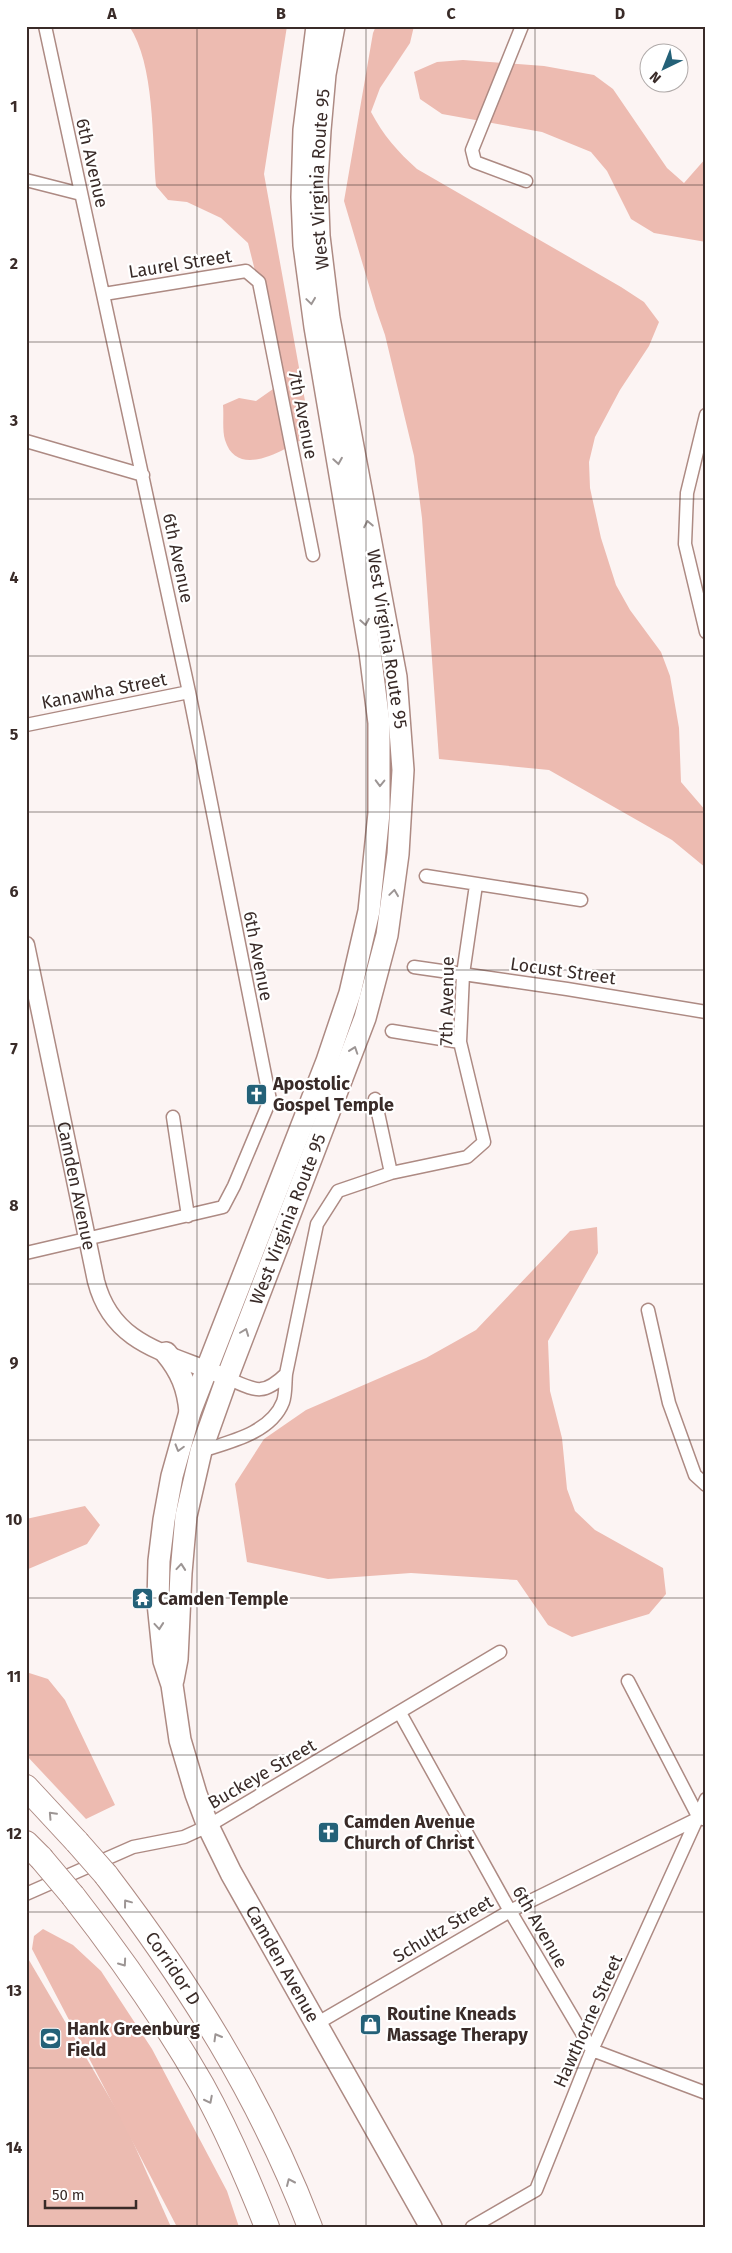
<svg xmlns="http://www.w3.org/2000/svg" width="732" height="2253" viewBox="0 0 732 2253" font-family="'Fira Sans',sans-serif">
  <rect width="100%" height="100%" fill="#fcf4f3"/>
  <path fill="#ebbbb1" d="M26,1955L125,2124L171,2227H26Z"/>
  <path fill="#edbbb1" d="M129,26H287L264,174L311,434C289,447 238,482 225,440C222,430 224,416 223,405L239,398L256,401L283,382L248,243L221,218L187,202L168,200L156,186C152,140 155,64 129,26Z
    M376,26H414L410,43L380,88L371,112C383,135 398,152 417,169L621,287L644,302L659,322L649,346L620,390L595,437L589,462L590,488L601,538L616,585L630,610L661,652L670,676L679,728L681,782L706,811V868L672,840L549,770L439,759L422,518L414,456L385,335L376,309L344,201L373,33Z
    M463,60L544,66L594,75L613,89L667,168L684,183L706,158V242L654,233L631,219L607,171L591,152L542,132L442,114L420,99L414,72L437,62Z
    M597,1227L598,1253L548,1341L550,1391L562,1438L567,1489L575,1511L595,1530L663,1568L666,1594L649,1614L572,1637L548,1625L517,1580L411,1573L328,1579L247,1562L235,1484L264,1439L306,1410L426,1358L476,1330L570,1231Z
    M85,1506L100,1525L87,1544L26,1570V1519Z
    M26,1672L48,1679L65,1700L115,1805L86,1819L26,1755Z
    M43,1929L73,1945L101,1971L152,2049L227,2191L239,2227H177L32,1949L34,1936Z"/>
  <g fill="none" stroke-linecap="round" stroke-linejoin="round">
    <defs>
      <path id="minor" d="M522,26L472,150L475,162L526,181
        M26,180L81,194
        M104,294L246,271L259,282L313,555
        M706,415L687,493L685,544L706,632
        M26,441L143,475
        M26,725L189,692
        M426,876L581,900
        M414,967L567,989L706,1012
        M392,1031L460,1042
        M375,1099L391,1173
        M173,1117L188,1216
        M26,1253L223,1207L234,1186L270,1100L189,692L45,26
        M648,1310L669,1403L695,1475L706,1485
        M227,1378C255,1390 262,1397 286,1374L317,1224L338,1191L391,1173L467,1157L484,1142L460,1042L463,974L476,885
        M201,1451C229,1442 271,1433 283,1402C286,1394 285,1383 286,1374
        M628,1681L699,1818L703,1819
        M400,1713L510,1911L592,2050L706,2093
        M26,1894L133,1847L184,1837L208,1826L500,1652
        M316,2024L510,1911L699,1818
        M472,2227L536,2190L592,2050L706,1799"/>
      <g id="tertiary">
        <path id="s1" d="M26,945L96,1281C112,1344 165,1352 218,1374"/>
      </g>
      <g id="primary">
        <path id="s2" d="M317,26L304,130L302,197L304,245L315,327L370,652L379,723V813L369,911L350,993L327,1061L190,1412L172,1476L164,1520L159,1561L158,1603L164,1661L172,1685L180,1740L196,1794L208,1826L231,1873L431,2227"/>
        <path d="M166,1353C181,1371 188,1388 190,1412"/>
        <path id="s3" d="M173,1680L177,1659L181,1573L186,1516L201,1451L227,1378L365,1018L387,935L398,854L403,770L396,677L329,318L319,236L317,181L320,130L325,74L334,26"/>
      </g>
      <g id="motorway">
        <path d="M26,1787L77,1842"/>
        <path d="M26,1843L41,1858"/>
        <path id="s4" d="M106,1875C189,1984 261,2098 310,2227"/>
        <path d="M73,1896C120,1956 164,2019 202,2085C227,2130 248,2179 267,2227"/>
      </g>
    </defs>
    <use href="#minor" stroke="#ad8a83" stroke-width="15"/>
    <use href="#tertiary" stroke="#ad8a83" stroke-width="19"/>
    <use href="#primary" stroke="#ad8a83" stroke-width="24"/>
    <use href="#motorway" stroke="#ad8a83" stroke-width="26"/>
    <use href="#minor" stroke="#fff" stroke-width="12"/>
    <use href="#tertiary" stroke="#fff" stroke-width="16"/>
    <use href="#primary" stroke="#fff" stroke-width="21"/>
    <use href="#motorway" stroke="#fff" stroke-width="24"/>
    <defs>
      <path id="motorway-bridge" d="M77,1842L106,1875
        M41,1858L73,1896"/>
    </defs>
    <use href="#motorway-bridge" stroke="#ad8a83" stroke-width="26" stroke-linecap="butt"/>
    <use href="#motorway-bridge" stroke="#fff" stroke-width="24"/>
  </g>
  <defs><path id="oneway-chevron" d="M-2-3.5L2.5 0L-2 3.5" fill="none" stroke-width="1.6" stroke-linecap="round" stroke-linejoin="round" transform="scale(1.25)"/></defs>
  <g stroke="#9c9594">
    <use href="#oneway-chevron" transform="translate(311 301) rotate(82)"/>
    <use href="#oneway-chevron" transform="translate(338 461) rotate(81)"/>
    <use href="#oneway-chevron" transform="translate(368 524) rotate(-101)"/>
    <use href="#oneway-chevron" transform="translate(365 622) rotate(80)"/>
    <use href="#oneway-chevron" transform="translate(380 783) rotate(91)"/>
    <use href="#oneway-chevron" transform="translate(394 893) rotate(-82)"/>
    <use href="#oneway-chevron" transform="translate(354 1050) rotate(-71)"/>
    <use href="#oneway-chevron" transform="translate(245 1332) rotate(-69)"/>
    <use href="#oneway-chevron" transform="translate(179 1448) rotate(106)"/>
    <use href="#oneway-chevron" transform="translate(181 1567) rotate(-85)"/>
    <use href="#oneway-chevron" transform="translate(159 1626) rotate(85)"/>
    <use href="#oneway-chevron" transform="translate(52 1815) rotate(-133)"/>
    <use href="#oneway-chevron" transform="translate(127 1903) rotate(-127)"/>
    <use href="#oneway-chevron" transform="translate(123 1963) rotate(55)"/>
    <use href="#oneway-chevron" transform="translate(217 2037) rotate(-120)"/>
    <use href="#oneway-chevron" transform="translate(209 2100) rotate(63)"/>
    <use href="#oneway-chevron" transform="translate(290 2182) rotate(-114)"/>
  </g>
  <path fill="none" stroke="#392b28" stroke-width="1" stroke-opacity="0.55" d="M197,26V2227M366,26V2227M535,26V2227M26,185H706M26,342H706M26,499H706M26,656H706M26,812H706M26,970H706M26,1126H706M26,1284H706M26,1440H706M26,1598H706M26,1755H706M26,1912H706M26,2068H706"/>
  <defs>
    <symbol id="church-square" viewBox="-11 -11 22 22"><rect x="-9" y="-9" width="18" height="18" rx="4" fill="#246178" stroke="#fff"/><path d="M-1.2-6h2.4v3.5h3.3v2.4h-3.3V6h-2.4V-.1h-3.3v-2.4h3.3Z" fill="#fff"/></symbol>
    <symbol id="temple-square" viewBox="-11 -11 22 22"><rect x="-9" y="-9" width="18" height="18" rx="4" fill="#246178" stroke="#fff"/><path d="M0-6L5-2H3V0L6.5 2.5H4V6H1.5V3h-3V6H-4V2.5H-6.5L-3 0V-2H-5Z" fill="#fff"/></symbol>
    <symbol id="shop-square" viewBox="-11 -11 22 22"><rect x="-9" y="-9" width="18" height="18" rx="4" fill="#246178" stroke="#fff"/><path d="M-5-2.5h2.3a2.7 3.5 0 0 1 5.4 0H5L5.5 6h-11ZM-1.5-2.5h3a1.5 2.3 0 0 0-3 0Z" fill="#fff"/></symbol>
    <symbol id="stadium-square" viewBox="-11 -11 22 22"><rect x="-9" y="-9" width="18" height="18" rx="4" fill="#246178" stroke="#fff"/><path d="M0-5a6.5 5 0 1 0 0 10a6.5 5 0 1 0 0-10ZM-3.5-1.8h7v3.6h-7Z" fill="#fff"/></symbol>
  </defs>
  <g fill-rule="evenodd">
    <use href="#church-square" x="244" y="1082" width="25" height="25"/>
    <use href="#temple-square" x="130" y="1586" width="25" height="25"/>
    <use href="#church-square" x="316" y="1820" width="25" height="25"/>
    <use href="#shop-square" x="358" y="2012" width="25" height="25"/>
    <use href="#stadium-square" x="38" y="2026" width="25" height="25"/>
  </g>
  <g text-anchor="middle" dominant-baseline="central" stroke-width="4.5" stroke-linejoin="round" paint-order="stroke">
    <g font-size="18" fill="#392b28" stroke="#fff">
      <text transform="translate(92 163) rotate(77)">6th Avenue</text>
      <text stroke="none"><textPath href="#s3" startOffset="1544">West Virginia Route 95</textPath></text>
      <text transform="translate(180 264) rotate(-9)">Laurel Street</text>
      <text transform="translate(303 415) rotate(79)">7th Avenue</text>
      <text transform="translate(178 558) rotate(78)">6th Avenue</text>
      <text transform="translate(387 639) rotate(81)">West Virginia Route 95</text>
      <text transform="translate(104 691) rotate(-11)">Kanawha Street</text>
      <text transform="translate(258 956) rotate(79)">6th Avenue</text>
      <text transform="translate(563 971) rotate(8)">Locust Street</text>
      <text transform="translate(447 1001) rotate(-89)">7th Avenue</text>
      <text stroke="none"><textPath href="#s1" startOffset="246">Camden Avenue</textPath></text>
      <text stroke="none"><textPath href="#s3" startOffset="479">West Virginia Route 95</textPath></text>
      <text transform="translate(262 1774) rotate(-30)">Buckeye Street</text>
      <text transform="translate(540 1927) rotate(60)">6th Avenue</text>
      <text transform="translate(443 1929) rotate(-31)">Schultz Street</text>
      <text stroke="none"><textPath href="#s2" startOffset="2006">Camden Avenue</textPath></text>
      <text stroke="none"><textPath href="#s4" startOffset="115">Corridor D</textPath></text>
      <text transform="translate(588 2021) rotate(-66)">Hawthorne Street</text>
    </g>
    <g font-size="18" font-weight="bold" fill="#392b28" stroke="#fff" text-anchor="start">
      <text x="273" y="1084">Apostolic<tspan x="273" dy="21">Gospel Temple</tspan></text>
      <text x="158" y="1599">Camden Temple</text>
      <text x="344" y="1822">Camden Avenue<tspan x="344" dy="21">Church of Christ</tspan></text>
      <text x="387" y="2014">Routine Kneads<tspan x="387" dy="21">Massage Therapy</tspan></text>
      <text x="67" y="2029">Hank Greenburg<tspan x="67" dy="21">Field</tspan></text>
    </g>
  </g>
  <rect width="732" height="2253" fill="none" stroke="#ffffff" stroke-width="55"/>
  <g transform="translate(664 68) rotate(223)"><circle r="24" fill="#ffffff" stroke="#b0aaa9"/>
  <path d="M0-4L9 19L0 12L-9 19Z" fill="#246178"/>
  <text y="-8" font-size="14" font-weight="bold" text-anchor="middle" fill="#392b28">N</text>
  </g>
  <path d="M45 2200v8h91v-8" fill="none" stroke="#392b28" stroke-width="2.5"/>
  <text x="52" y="2200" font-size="15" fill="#392b28" stroke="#ffffff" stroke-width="4" paint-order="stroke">50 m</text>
  <rect x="28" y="28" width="676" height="2198" fill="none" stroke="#392b28" stroke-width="2"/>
  <g font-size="16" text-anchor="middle" font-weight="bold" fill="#392b28">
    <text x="112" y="19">A</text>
    <text x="281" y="19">B</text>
    <text x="451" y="19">C</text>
    <text x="620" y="19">D</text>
    <text x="14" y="112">1</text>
    <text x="14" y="269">2</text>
    <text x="14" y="426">3</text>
    <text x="14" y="583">4</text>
    <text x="14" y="740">5</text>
    <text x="14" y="897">6</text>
    <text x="14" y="1054">7</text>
    <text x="14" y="1211">8</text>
    <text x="14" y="1368">9</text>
    <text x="14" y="1525">10</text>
    <text x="14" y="1682">11</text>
    <text x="14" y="1839">12</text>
    <text x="14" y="1996">13</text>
    <text x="14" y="2153">14</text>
  </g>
</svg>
